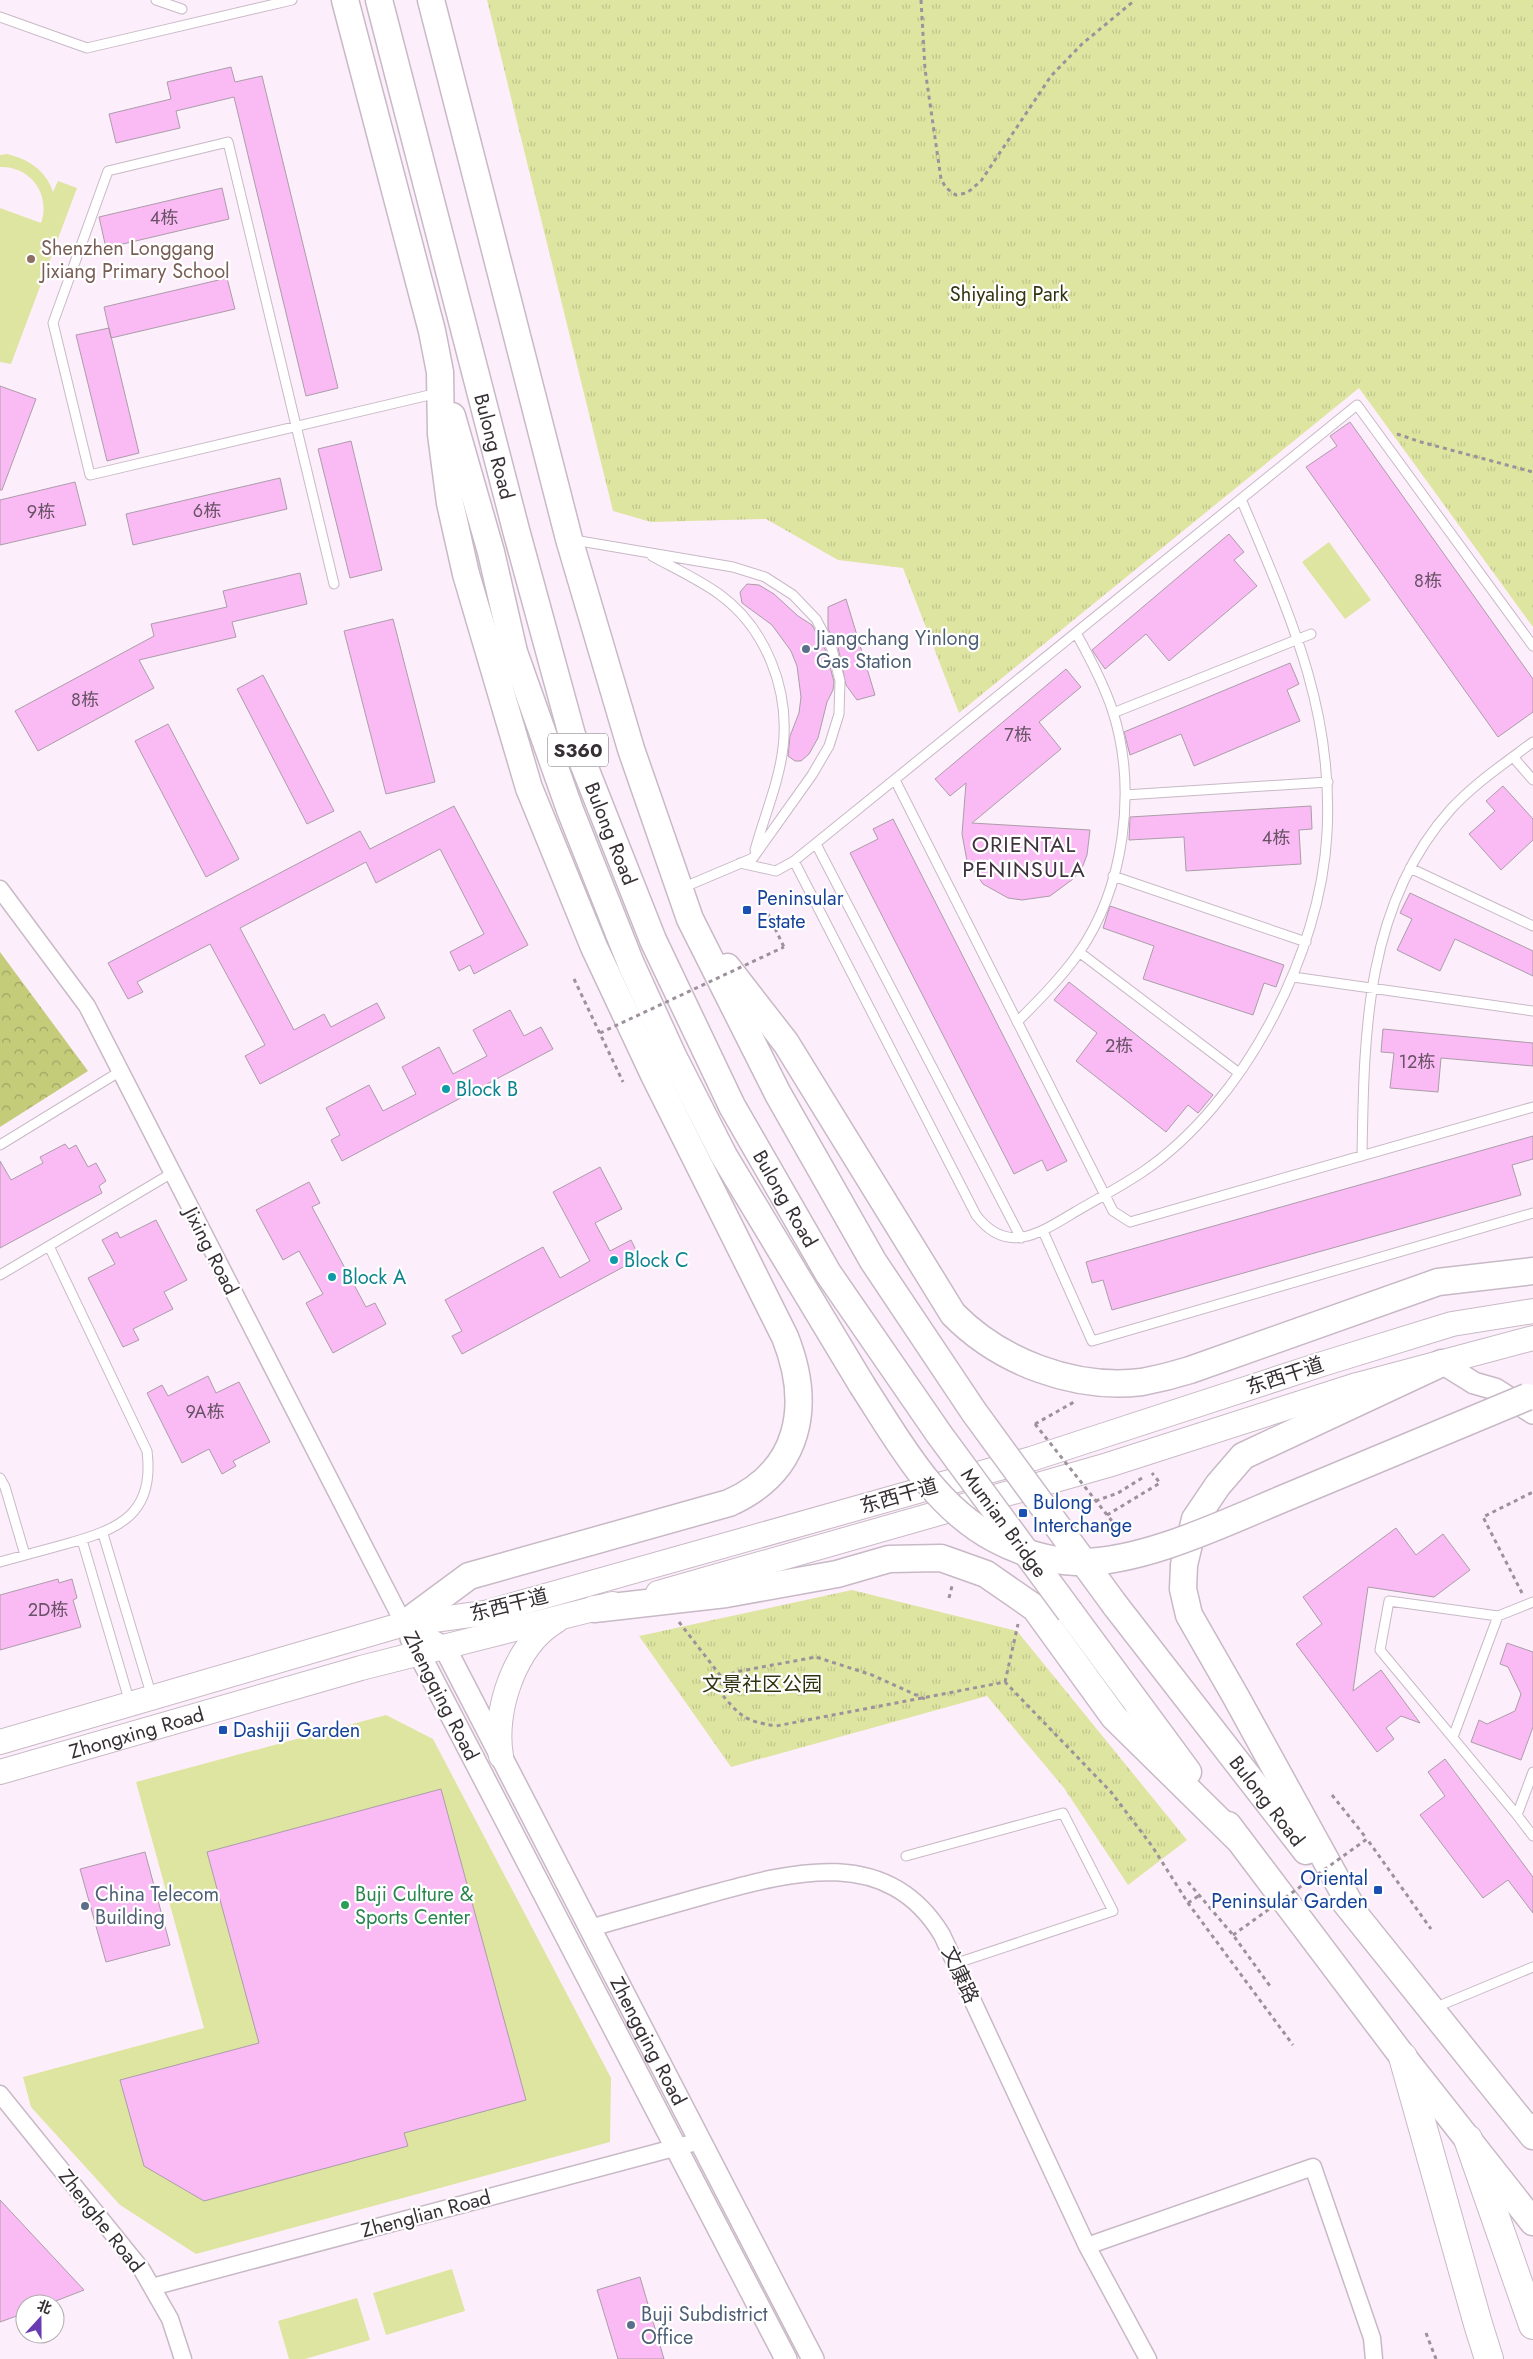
<svg xmlns="http://www.w3.org/2000/svg" width="1533" height="2359" viewBox="0 0 1533 2359" font-family="Jost,'Noto Sans SC',sans-serif">
  <defs>
    <pattern id="forest-crowns" width="20" height="18" patternUnits="userSpaceOnUse" patternTransform="scale(1.25)"><rect width="20" height="18" fill="#c4cb79"/><path d="M2 6a3 3 0 1 1 6 0M12 15a3 3 0 1 1 6 0" fill="none" stroke="#a0a564"/></pattern>
    <pattern id="park-tufts" width="24" height="20" patternUnits="userSpaceOnUse" patternTransform="scale(1.25)"><rect width="24" height="20" fill="#dee5a1"/><path d="M3 7l-1-3M5 7V3M7 7l1-3M15 17l-1-3M17 17v-4M19 17l1-3" fill="none" stroke="#bfc58b"/></pattern>
  </defs>
  <rect width="100%" height="100%" fill="#fdeefb"/>
  <path fill="url(#forest-crowns)" d="M0,952L88,1071L0,1127Z"/>
  <path fill="url(#park-tufts)" d="M487,0H1533V627L1359,388L959,713L903,568L838,560L766,519L651,522L613,511Z
    M852,1590L1017,1631L1187,1840L1128,1885L1064,1788L987,1696L731,1767L639,1636Z"/>
  <path fill="#dee5a1" d="M7,154C28,159 46,170 53,192L58,181L77,188L11,364L0,362V208L41,223C51,195 31,166 0,167V155Z
    M1329,542L1371,600L1345,619L1302,562Z
    M386,1715L433,1739L611,2078L610,2142L196,2254L120,2205L31,2107L23,2077L204,2028L136,1782Z
    M452,2269L465,2311L386,2335L373,2293Z
    M357,2298L370,2340L305,2359H289L278,2321Z"/>
  <path fill="#fabaf4" stroke="#ab9da9" d="M231,67L235,82L262,76L338,388L306,396L234,97L176,111L180,128L116,143L109,114L171,99L167,82Z
    M222,188L229,219L106,248L99,217Z
    M227,278L235,309L111,338L104,307Z
    M109,328L139,453L107,461L76,335Z
    M0,386L36,399L2,490H0Z
    M1350,422L1533,679V712L1498,737L1306,467L1337,446L1330,436Z
    M351,441L382,570L350,578L318,449Z
    M280,478L287,509L133,545L126,514Z
    M75,482L86,525L0,545V500Z
    M1229,534L1244,552L1234,560L1257,586L1169,661L1146,634L1105,669L1092,650Z
    M300,573L307,604L232,622L236,637L139,660L154,688L38,751L15,711L154,636L151,624L227,607L223,591Z
    M747,584L759,585L774,594L798,616L812,625L826,651L834,682L833,690L827,702L818,738L809,754L801,761H795L788,756L790,736L799,713L801,697L797,666L791,651L772,625L742,603L740,592Z
    M846,599L875,695L857,700L846,685L838,647L828,629V607Z
    M393,619L435,782L386,794L344,631Z
    M1290,663L1299,684L1287,690L1300,721L1194,766L1181,734L1130,755L1124,732Z
    M1066,669L1081,687L1039,722L1061,749L972,823L1090,830L1087,855L1082,868L1073,879L1050,896L1022,900L1008,898L983,884L967,861L962,834L966,783L950,796L935,779Z
    M263,675L334,811L307,824L237,689Z
    M168,724L239,859L206,877L135,741Z
    M1503,786L1533,819V840L1501,870L1469,834L1495,811L1486,801Z
    M454,806L528,945L474,974L470,965L459,971L450,952L484,934L440,849L376,883L366,862L240,928L294,1030L324,1014L331,1027L377,1003L385,1018L260,1084L245,1056L265,1045L210,944L137,982L143,992L128,999L108,963L360,831L370,849Z
    M1311,806L1312,829L1299,830L1301,864L1186,871L1184,837L1129,840L1130,817Z
    M893,819L1067,1161L1047,1171L1042,1160L1014,1174L850,853L878,839L873,829Z
    M1410,893L1533,951V976L1455,939L1440,971L1397,950L1412,919L1400,913Z
    M1110,906L1284,965L1276,987L1264,983L1253,1015L1143,979L1154,946L1103,928Z
    M1069,982L1213,1095L1198,1113L1188,1105L1166,1132L1076,1061L1097,1033L1054,1000Z
    M510,1010L524,1036L541,1027L553,1049L342,1161L331,1140L340,1135L326,1108L369,1085L383,1111L416,1094L402,1067L439,1047L453,1074L487,1056L473,1030Z
    M1383,1029L1533,1043V1066L1441,1058L1438,1092L1390,1088L1394,1053L1381,1052Z
    M1533,1136V1159L1512,1165L1521,1195L1112,1310L1103,1280L1092,1283L1086,1262Z
    M65,1144L69,1149L76,1145L88,1167L96,1163L106,1181L99,1186L102,1193L0,1248V1161L11,1180L43,1163L40,1157Z
    M600,1167L622,1209L595,1223L610,1251L631,1240L640,1258L462,1354L452,1336L462,1331L445,1300L543,1247L560,1278L590,1261L553,1192Z
    M309,1182L320,1203L312,1207L366,1307L375,1303L386,1324L333,1353L306,1303L323,1294L299,1251L283,1260L256,1210Z
    M156,1220L187,1280L164,1292L173,1309L133,1329L139,1340L123,1347L88,1278L115,1264L102,1240L117,1232L120,1238Z
    M208,1376L216,1393L239,1382L270,1442L233,1461L236,1466L222,1474L209,1449L182,1463L147,1393L162,1385L168,1396Z
    M1396,1528L1416,1555L1443,1534L1470,1570L1434,1597L1368,1587L1353,1691L1381,1670L1420,1723L1401,1716L1386,1728L1394,1739L1377,1752L1296,1644L1322,1624L1303,1597Z
    M58,1579L59,1583L72,1579L77,1598L73,1600L81,1627L0,1650V1595Z
    M1507,1643L1533,1652V1727L1521,1760L1471,1742L1479,1720L1487,1724L1515,1711L1521,1694L1508,1667L1500,1664Z
    M1445,1759L1533,1877V1913L1508,1880L1483,1898L1420,1815L1445,1796L1428,1772Z
    M441,1789L526,2100L404,2133L408,2146L204,2201L144,2166L120,2080L259,2043L207,1852Z
    M145,1852L170,1945L106,1962L80,1869Z
    M0,2200L84,2290L48,2304H25V2313L0,2322Z
    M640,2277L664,2359H618L597,2290Z"/>
  <g fill="none" stroke-linecap="round" stroke-linejoin="round">
    <defs>
      <path id="service" d="M156,0L182,9
        M0,17L87,48L292,0
        M574,540L733,567L765,577L793,595L816,619L832,649L840,681L839,714L829,746L812,775L753,858L682,888
        M652,556C674,568 698,579 719,594C766,628 790,690 783,748C779,782 764,817 755,850
        M334,584C299,437 263,290 228,142L108,171L53,323L90,475L438,393
        M1113,713L1311,634
        M1513,757L1533,780
        M895,780L1113,1211L1130,1222L1533,1107
        M1125,795L1328,782
        M816,844L1021,1238
        M794,861L976,1215C1007,1256 1040,1233 1075,1212C1097,1199 1122,1186 1144,1171C1244,1102 1321,954 1327,833C1334,708 1288,611 1241,499
        M740,863L776,871L794,861L1357,405L1533,646
        M1410,868L1533,926
        M1113,876L1306,942
        M1079,952L1239,1073
        M1293,977L1533,1011
        M1017,1022C1039,1000 1060,979 1078,954C1125,887 1137,789 1113,712C1104,684 1090,658 1076,633
        M0,1145L119,1072
        M1362,1156C1364,1034 1365,905 1451,809C1475,783 1505,763 1533,742
        M1043,1231L1092,1341L1533,1213
        M0,1275L172,1173
        M0,1478L5,1487L25,1555
        M103,1534L152,1697
        M82,1540L130,1703
        M0,1562C22,1556 44,1550 66,1544C120,1529 155,1514 147,1451L49,1246
        M1453,1737L1498,1616
        M1533,1772L1517,1815L1533,1836
        M1517,1815L1380,1650L1389,1601L1498,1616L1533,1602
        M906,1856L1063,1813L1113,1911L954,1964
        M1434,2008L1533,1967"/>
      <path id="minor" d="M0,889L87,1006L404,1624
        M590,1928C629,1917 668,1906 707,1895C791,1872 887,1844 942,1935L1087,2246L1148,2359
        M0,2094L142,2270L170,2319L183,2359
        M1087,2246L1313,2167L1372,2338L1374,2359
        M152,2287L700,2141"/>
      <g id="tertiary">
        <path d="M1442,1363L1474,1383L1495,1389L1533,1413"/>
        <path id="s1" d="M404,1624L445,1648L813,2359"/>
        <path d="M411,1638L786,2359"/>
      </g>
      <g id="secondary">
        <path d="M658,1593L1108,1465L1357,1385L1533,1338"/>
        <path d="M0,1742L404,1624L485,1613L1031,1459L1319,1365L1452,1324L1533,1311"/>
        <path d="M501,1756C493,1711 515,1645 556,1621"/>
        <path id="s2" d="M0,1772L361,1668L613,1604"/>
      </g>
      <g id="primary">
        <path d="M345,0L432,331L440,372L441,434L450,503L466,574L529,788L594,947L655,1077L785,1337C812,1405 801,1471 729,1503L469,1576L404,1624"/>
        <path id="s3" d="M379,0L516,530L572,735L653,940L732,1106L828,1273L939,1434"/>
        <path d="M431,0L569,539L631,749L690,919L778,1094L873,1261L974,1412"/>
        <path d="M452,416L491,552L514,652L570,810L631,964L673,1056L724,1156L862,1385"/>
        <path d="M727,967L786,1043L953,1314C1000,1362 1074,1390 1142,1382C1158,1379 1174,1375 1190,1370L1438,1282L1533,1271"/>
        <path id="s4" d="M1115,1605L1306,1851"/>
        <path d="M594,1609L726,1594L837,1574L889,1559L941,1558L986,1574L1035,1608L1114,1717L1238,1839"/>
        <path d="M1070,1612L1188,1772"/>
        <path d="M1228,1825L1403,2057L1533,2222"/>
        <path d="M1345,1902L1533,2136"/>
        <path d="M1356,1915L1236,1697L1189,1615L1183,1589L1184,1565L1195,1519L1218,1485L1243,1456L1442,1363"/>
      </g>
      <path id="trunk" d="M1403,2057L1478,2324L1489,2359
        M1528,2127L1533,2131
        M1468,2139L1533,2325"/>
    </defs>
    <use href="#service" stroke="#c8b9c6" stroke-width="11"/>
    <use href="#minor" stroke="#c8b9c6" stroke-width="19"/>
    <use href="#tertiary" stroke="#c8b9c6" stroke-width="24"/>
    <use href="#secondary" stroke="#c8b9c6" stroke-width="26"/>
    <use href="#primary" stroke="#c8b9c6" stroke-width="29"/>
    <use href="#trunk" stroke="#c8b9c6" stroke-width="30"/>
    <path stroke="#9d929b" stroke-width="3" stroke-dasharray="4 4" stroke-linecap="butt" d="M921,0L925,69L941,179L946,188L956,195L967,193L981,181L1051,76L1082,44L1135,0
      M1397,434L1421,442L1533,472
      M768,914L784,947
      M574,979L623,1082
      M1035,1424L1074,1402
      M1073,1509L1118,1493L1142,1478
      M1107,1515L1160,1483L1152,1473
      M1522,1593L1483,1517L1533,1492
      M949,1598L952,1586
      M679,1622L723,1679
      M1005,1682L1018,1624
      M925,1699L872,1675L816,1657L735,1672L723,1679L719,1691C740,1716 744,1721 776,1726L1005,1682L1111,1792L1152,1846L1188,1903L1293,2045
      M1332,1795L1367,1839
      M1188,1882L1233,1935L1270,1986
      M1188,1903L1200,1895
      M1426,2333L1436,2359"/>
    <use href="#service" stroke="#fff" stroke-width="9"/>
    <use href="#minor" stroke="#fff" stroke-width="16"/>
    <use href="#tertiary" stroke="#fff" stroke-width="21"/>
    <use href="#secondary" stroke="#fff" stroke-width="24"/>
    <use href="#primary" stroke="#fff" stroke-width="26"/>
    <use href="#trunk" stroke="#fff" stroke-width="28"/>
    <defs>
      <g id="primary-bridge">
        <path d="M862,1385C899,1442 933,1506 995,1539C1019,1552 1049,1561 1076,1562C1141,1564 1227,1522 1287,1497C1367,1464 1447,1430 1527,1397"/>
        <path d="M974,1412L1115,1605"/>
        <path id="s5" d="M939,1434L1070,1612"/>
      </g>
    </defs>
    <use href="#primary-bridge" stroke="#c8b9c6" stroke-width="29" stroke-linecap="butt"/>
    <path stroke="#9d929b" stroke-width="3" stroke-dasharray="4 4" stroke-linecap="butt" d="M600,1033L784,947
      M1035,1424L1123,1535
      M1233,1935L1367,1839L1431,1929"/>
    <use href="#primary-bridge" stroke="#fff" stroke-width="26"/>
  </g>
  <circle fill="#8d6e63" stroke="#fff" stroke-width="2" cx="31" cy="259" r="5"/>
  <g fill="#5c6f8a" stroke="#fff" stroke-width="2">
    <circle cx="806" cy="649" r="5"/>
    <circle cx="85" cy="1906" r="5"/>
    <circle cx="631" cy="2325" r="5"/>
  </g>
  <g fill="#1a4fb4" stroke="#fff" stroke-width="2">
    <rect x="742" y="905" width="10" height="10" rx="2.5"/>
    <rect x="1018" y="1508" width="10" height="10" rx="2.5"/>
    <rect x="218" y="1725" width="10" height="10" rx="2.5"/>
    <rect x="1373" y="1885" width="10" height="10" rx="2.5"/>
  </g>
  <g fill="#0f9aa8" stroke="#fff" stroke-width="2">
    <circle cx="446" cy="1089" r="5"/>
    <circle cx="614" cy="1260" r="5"/>
    <circle cx="332" cy="1277" r="5"/>
  </g>
  <circle fill="#2e9e5b" stroke="#fff" stroke-width="2" cx="345" cy="1905" r="5"/>
  <g text-anchor="middle" dominant-baseline="central" stroke-width="4.5" stroke-linejoin="round" paint-order="stroke">
    <g font-size="18" fill="#675265">
      <text x="164" y="218">4栋</text>
      <text x="207" y="511">6栋</text>
      <text x="41" y="512">9栋</text>
      <text x="1428" y="581">8栋</text>
      <text x="85" y="700">8栋</text>
      <text x="1018" y="735">7栋</text>
      <text x="1276" y="838">4栋</text>
      <text x="1119" y="1046">2栋</text>
      <text x="1417" y="1062">12栋</text>
      <text x="205" y="1412">9A栋</text>
      <text x="48" y="1610">2D栋</text>
    </g>
    <rect fill="#fff" stroke="#726e72" stroke-width="1" x="548" y="733.5" width="60" height="33" rx="4"/>
    <g font-size="19" font-weight="bold" fill="#363035">
      <text x="578" y="750">S360</text>
    </g>
    <g font-size="20" fill="#785e54" stroke="#fff" text-anchor="start">
      <text x="41" y="248">Shenzhen Longgang<tspan x="41" dy="23">Jixiang Primary School</tspan></text>
    </g>
    <g font-size="20" fill="#313411" stroke="#fff">
      <text x="1009" y="294">Shiyaling Park</text>
      <text x="762" y="1684">文景社区公园</text>
    </g>
    <g font-size="20" fill="#363035" stroke="#fff">
      <text stroke="none"><textPath href="#s3" startOffset="461">Bulong Road</textPath></text>
      <text stroke="none"><textPath href="#s3" startOffset="866">Bulong Road</textPath></text>
      <text stroke="none"><textPath href="#s3" startOffset="1271">Bulong Road</textPath></text>
      <text transform="translate(211 1251) rotate(63)">Jixing Road</text>
      <text transform="translate(1285 1376) rotate(-18)">东西干道</text>
      <text transform="translate(899 1496) rotate(-16)">东西干道</text>
      <text stroke="none"><textPath href="#s5" startOffset="110">Mumian Bridge</textPath></text>
      <text transform="translate(509 1605) rotate(-14)">东西干道</text>
      <text transform="translate(441 1696) rotate(63)">Zhengqing Road</text>
      <text stroke="none"><textPath href="#s2" startOffset="142">Zhongxing Road</textPath></text>
      <text stroke="none"><textPath href="#s4" startOffset="248">Bulong Road</textPath></text>
      <text transform="translate(960 1975) rotate(65)">文康路</text>
      <text stroke="none"><textPath href="#s1" startOffset="490">Zhengqing Road</textPath></text>
      <text transform="translate(426 2214) rotate(-15)">Zhenglian Road</text>
      <text transform="translate(101 2221) rotate(52)">Zhenghe Road</text>
    </g>
    <g font-size="20" fill="#4e5e75" stroke="#fff" text-anchor="start">
      <text x="816" y="638">Jiangchang Yinlong<tspan x="816" dy="23">Gas Station</tspan></text>
      <text x="95" y="1894">China Telecom<tspan x="95" dy="23">Building</tspan></text>
      <text x="641" y="2314">Buji Subdistrict<tspan x="641" dy="23">Office</tspan></text>
    </g>
    <g font-size="20" fill="#164399" stroke="#fff" text-anchor="start">
      <text x="757" y="898">Peninsular<tspan x="757" dy="23">Estate</tspan></text>
      <text x="1033" y="1502">Bulong<tspan x="1033" dy="23">Interchange</tspan></text>
      <text x="233" y="1730">Dashiji Garden</text>
      <text x="1368" y="1878" text-anchor="end">Oriental<tspan x="1368" dy="23">Peninsular Garden</tspan></text>
    </g>
    <g font-size="20" fill="#0d838f" stroke="#fff" text-anchor="start">
      <text x="456" y="1089">Block B</text>
      <text x="624" y="1260">Block C</text>
      <text x="342" y="1277">Block A</text>
    </g>
    <g font-size="20" fill="#27864d" stroke="#fff" text-anchor="start">
      <text x="355" y="1894">Buji Culture &amp;<tspan x="355" dy="23">Sports Center</tspan></text>
    </g>
    <g font-size="22" letter-spacing="1" fill="#3f333e" stroke="#fff">
      <text x="1024" y="844">ORIENTAL<tspan x="1024" dy="25">PENINSULA</tspan></text>
    </g>
  </g>
  <g transform="translate(40 2319) rotate(21)"><circle r="24" fill="#ffffff" stroke="#afacae"/>
  <path d="M0-4L9 19L0 12L-9 19Z" fill="#693bb3"/>
  <text y="-8" font-size="14" font-weight="bold" text-anchor="middle" fill="#363035">北</text>
  </g>
</svg>
